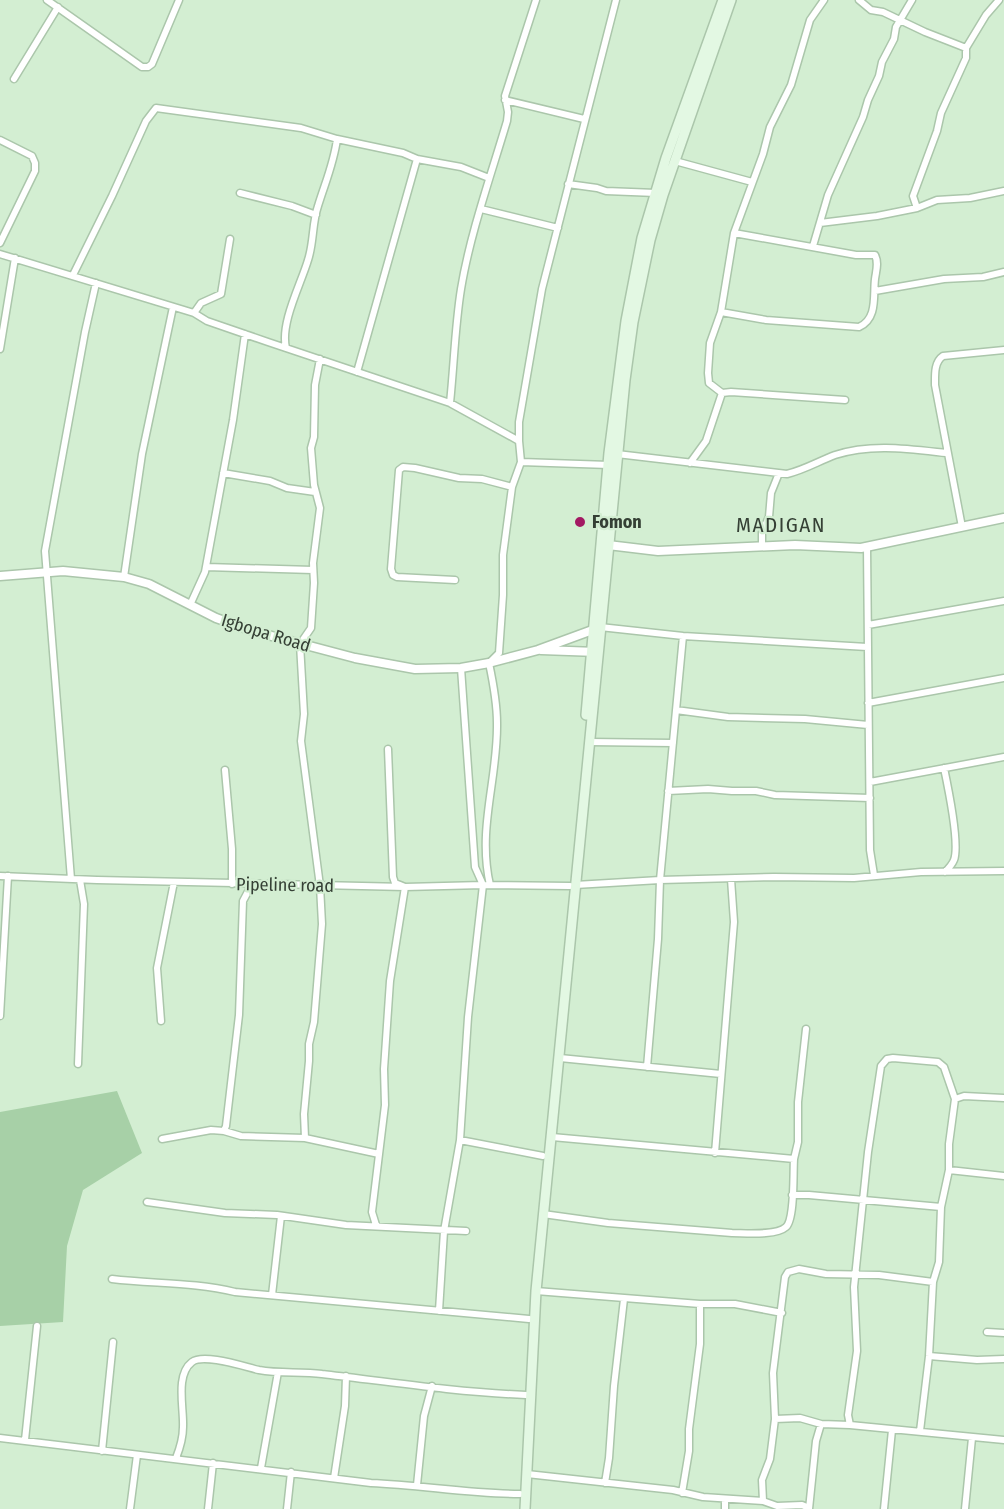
<svg xmlns="http://www.w3.org/2000/svg" width="1004" height="1509" viewBox="0 0 1004 1509" font-family="'Fira Sans Condensed',sans-serif">
  <rect width="100%" height="100%" fill="#d3eed2"/>
  <path fill="#a7d0a7" d="M117,1091L142,1153L83,1190L67,1246L63,1322L0,1326V1112Z"/>
  <g fill="none" stroke-linecap="round" stroke-linejoin="round">
    <defs>
      <path id="minor" d="M47,0L142,67H148L152,64L179,0
        M859,0L871,10L883,12L925,32L966,48
        M14,79L58,7
        M505,100L584,119
        M0,140L32,156L35,163V171L0,243
        M675,161L752,182
        M568,184L597,188L606,191L656,193
        M240,193L292,206L316,215
        M917,208L913,196L937,131L941,113L966,58V48L986,15L999,0
        M481,209L558,228
        M820,223L877,216L917,208L937,200L970,198L1004,191
        M813,246L828,195L863,117L868,100L879,76L882,62L894,39L896,27L912,0
        M0,254L194,313L207,321L268,342L450,403L519,441
        M73,275L112,196L146,121L156,108L301,128L337,139L403,153L417,159L461,167L489,178
        M875,291L944,279L983,277L1004,272
        M721,312L766,320L859,327C878,319 873,295 875,279C876,271 879,263 875,255H856L734,233
        M194,313L201,303L221,294L230,239
        M286,348C280,323 301,284 308,260C314,242 312,223 318,206C325,183 334,163 337,139
        M0,349L15,258
        M357,372L417,159
        M722,393L709,383L708,373L710,343L721,312L734,233L763,154L770,127L791,85L810,20L824,0
        M450,403C454,365 455,326 461,289C470,234 491,175 507,121L508,112L505,96L536,0
        M617,454L787,474C804,470 819,461 835,455C871,443 910,449 946,453
        M521,462L609,465
        M690,463L706,441L722,393L731,392L845,400
        M223,473L270,481L287,488L315,492
        M962,527L935,385C935,375 934,362 943,356L1004,350
        M762,546V532L769,517L771,493L779,473
        M867,547L870,850L874,875
        M206,567L313,570
        M124,577L142,454L173,307
        M455,580L397,577L393,575L391,569L399,470L403,467L415,468L459,478L482,479L512,487
        M190,605L205,572L233,420L245,334
        M868,625L1004,601
        M600,627L683,636L867,647
        M868,703L1004,678
        M676,710L728,717L805,719L868,725
        M589,742L673,743
        M944,768C948,787 960,844 954,860C952,865 949,868 945,872
        M225,770L232,849V884
        M870,782L1004,757
        M668,791L708,789L732,791H756L775,795L870,798
        M0,876L97,880L405,887L483,885L570,886
        M71,879L45,551L85,332L96,283
        M490,885C477,828 498,779 497,723C497,703 493,682 489,663L499,653L503,595V555L512,487L521,462L519,441V422L542,289L616,0
        M575,885L660,880L774,877L854,878L921,872L1004,871
        M0,1016L8,876
        M161,1021L157,968L174,882
        M560,1058L721,1074
        M78,1064L84,904L80,880
        M647,1067L658,939L660,880L683,636
        M224,1131L226,1126L239,1015L243,901L252,884
        M552,1137L794,1159L798,1142V1102L806,1029
        M305,1138L304,1114L309,1061V1044L314,1022L322,924L320,886L301,741L304,714L300,644L311,628L314,583L313,563L320,508L314,485L311,448L314,437L315,385L320,359
        M162,1139L211,1130L224,1131L241,1136L305,1138L379,1154
        M460,1140L543,1156
        M715,1153L734,922L731,879
        M949,1170L1004,1176
        M792,1195H809L941,1207
        M147,1202L225,1213L277,1215L346,1225L466,1231
        M543,1214L608,1223L732,1233C745,1233 776,1236 786,1227C795,1219 793,1173 794,1159
        M376,1225L372,1212L385,1105L384,1069L390,981L405,887L395,883L393,877L388,749
        M112,1279C153,1284 194,1282 235,1292L529,1319
        M536,1291L700,1304H735L782,1313
        M272,1295L281,1216
        M439,1311L444,1231L460,1140L468,1017L483,885L475,867L461,668
        M987,1332L1004,1333
        M929,1356L977,1360L1004,1359
        M775,1419L800,1418L821,1424L850,1425L1004,1440
        M850,1425L848,1415L857,1351L854,1287L868,1152L881,1066L887,1059L893,1058L938,1062L944,1067L955,1099
        M920,1431L929,1356L933,1282L939,1262L941,1207L949,1170V1144L955,1099L964,1096L1004,1098
        M0,1438L371,1483C421,1485 470,1494 520,1494
        M25,1440L37,1326
        M102,1451L113,1342
        M176,1458C180,1448 183,1438 183,1427C184,1408 175,1375 192,1362C204,1353 245,1367 259,1370C280,1374 301,1371 322,1374C390,1382 457,1392 526,1395
        M261,1468L278,1372
        M527,1474L673,1490L703,1497L763,1501L777,1506L802,1505L809,1508
        M334,1478L345,1406L346,1376
        M605,1483L609,1458L614,1386L624,1299
        M417,1485L424,1416L432,1386
        M682,1493L689,1451V1429L700,1344V1304
        M763,1501L762,1480L770,1459L775,1419L773,1373L785,1277L788,1272L799,1269L826,1274L879,1275L933,1282
        M130,1509L137,1455
        M208,1509L213,1463
        M287,1509L291,1472
        M725,1509V1499
        M809,1509L816,1441L821,1424
        M884,1509L892,1430
        M965,1509L972,1438"/>
      <path id="tertiary" d="M608,545L658,551L795,545L861,548L1004,518
        M0,576L63,571L124,577L149,584L216,618L253,631L355,658L415,669L461,668L489,663L538,650L598,628
        M541,650L597,652"/>
      <path id="secondary" d="M586,715L609,453L626,321L642,238L666,158L723,0
        M525,1509L536,1291L625,380L633,322L650,240L663,195L731,0"/>
    </defs>
    <use href="#minor" stroke="#abc6ab" stroke-width="9"/>
    <use href="#tertiary" stroke="#abc6ab" stroke-width="11"/>
    <use href="#secondary" stroke="#abc6ab" stroke-width="12"/>
    <use href="#minor" stroke="#fff" stroke-width="6"/>
    <use href="#tertiary" stroke="#fff" stroke-width="8"/>
    <use href="#secondary" stroke="#e3f8e3" stroke-width="9"/>
  </g>
  <circle fill="#a31963" stroke="#d3eed2" stroke-width="2" cx="580" cy="522" r="6"/>
  <g text-anchor="middle" dominant-baseline="central" stroke-width="4.5" stroke-linejoin="round" paint-order="stroke">
    <g font-size="18" font-weight="bold" fill="#354035" stroke="#d3eed2" text-anchor="start">
      <text x="592" y="522">Fomon</text>
    </g>
    <g font-size="18" fill="#354035" stroke="#d3eed2">
      <text transform="translate(266 633) rotate(17)">Igbopa Road</text>
      <text transform="translate(285 885) rotate(1)">Pipeline road</text>
    </g>
    <g font-size="21" letter-spacing="1.5" fill="#354035" stroke="#d3eed2">
      <text x="781" y="525">MADIGAN</text>
    </g>
  </g>
</svg>
